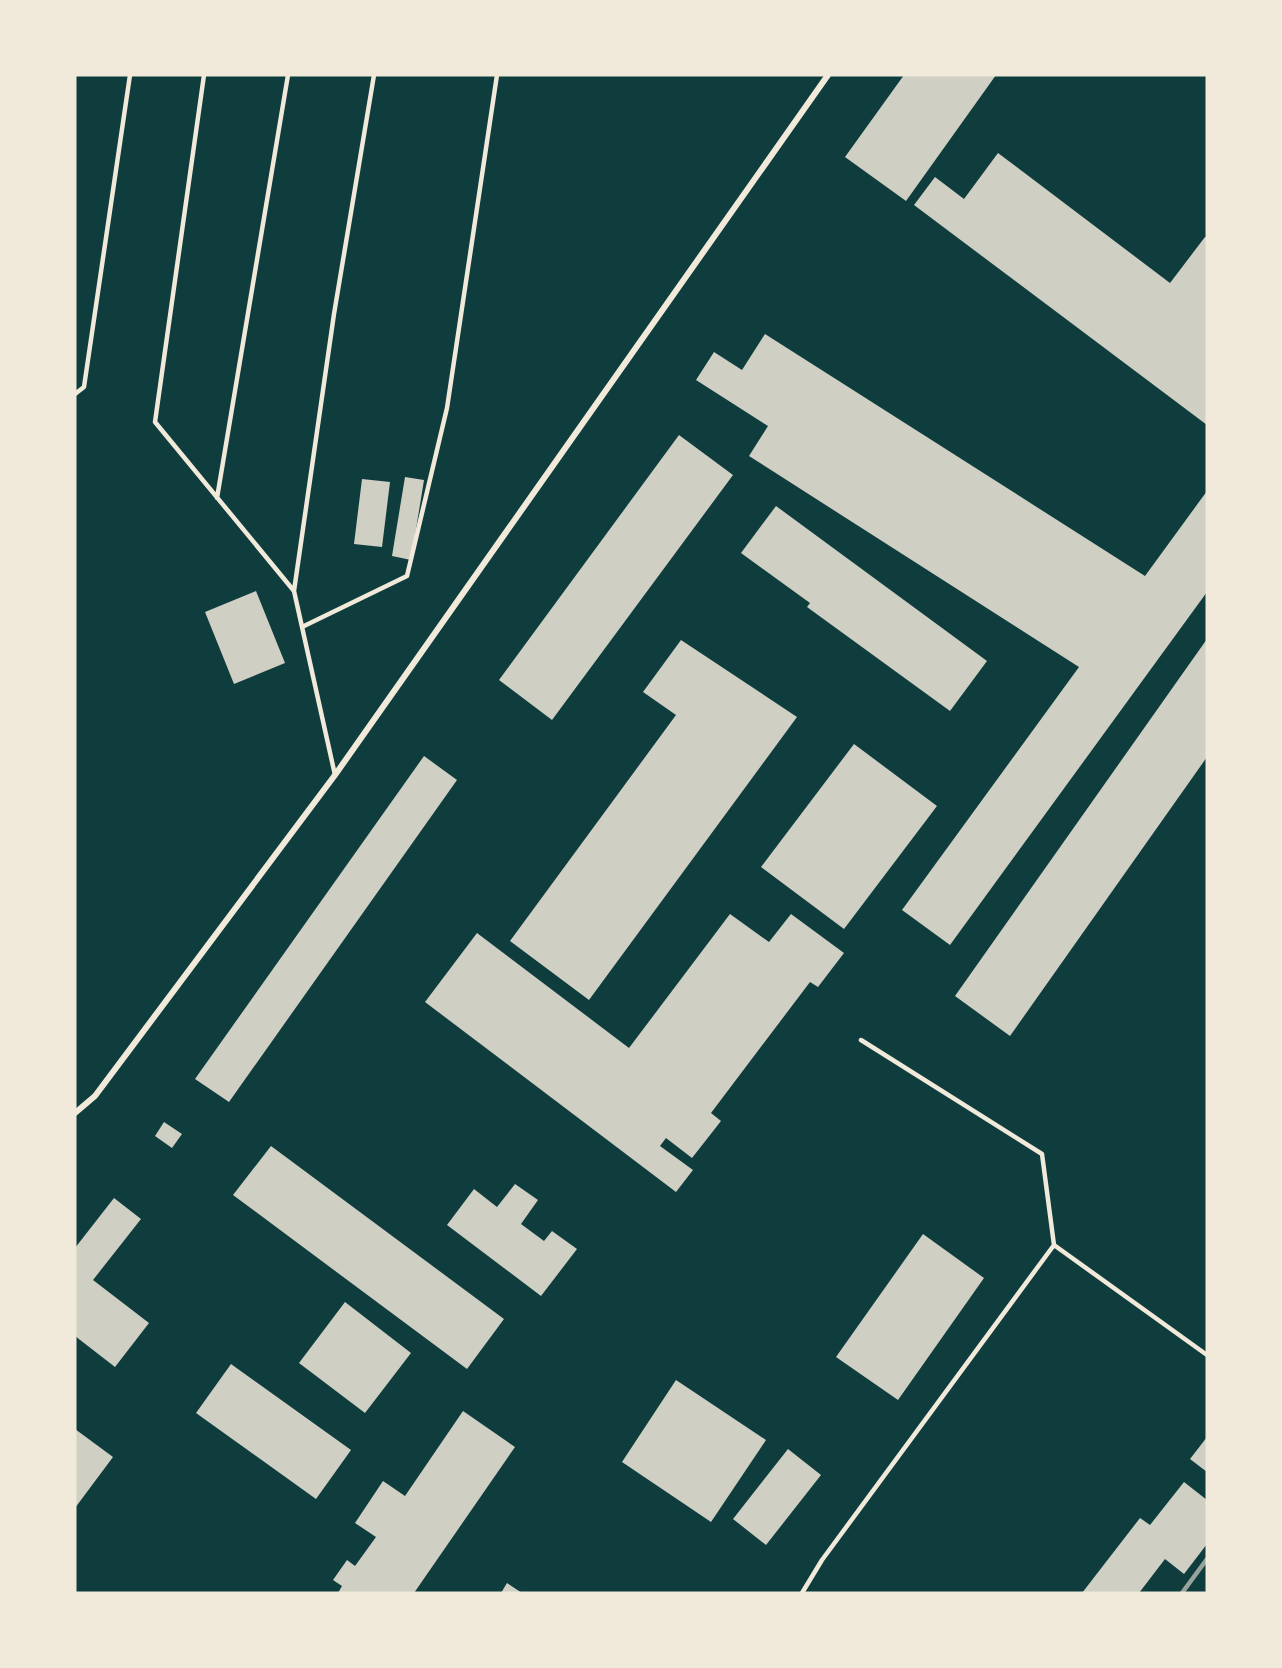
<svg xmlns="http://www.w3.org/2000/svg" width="1282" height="1668" viewBox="0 0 1282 1668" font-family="Commissioner,sans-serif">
  <rect width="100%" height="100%" fill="#0f3d3e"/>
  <path fill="#cfcfc3" d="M904,75H996L906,201L845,157Z
    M998,153L1170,283L1205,237L1207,238V425L914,205L935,177L964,199Z
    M765,334L1145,576L1207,491V592L950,945L902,910L1079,667L749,456L768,426L696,380L714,352L742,370Z
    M679,435L733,475L552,720L499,680Z
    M405,477L424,480L411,560L392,556Z
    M362,479L390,482L382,547L354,544Z
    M776,506L987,661L950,711L807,607L810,603L741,553Z
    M256,591L285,663L234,684L205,612Z
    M1207,639V757L1010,1036L955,996Z
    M681,640L797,717L589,1000L510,941L676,715L643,692Z
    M854,744L937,806L844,929L761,867Z
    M424,756L457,780L229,1102L195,1079Z
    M730,914L769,942L791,914L844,953L818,987L810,982L711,1113L721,1121L692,1158L666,1138L660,1146L693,1170L676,1192L425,1002L477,933L629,1048Z
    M164,1122L182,1134L172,1148L155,1136Z
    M271,1146L504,1319L467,1369L233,1195Z
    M515,1184L538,1200L521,1224L544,1241L552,1231L577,1249L541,1296L447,1225L474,1189L497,1207Z
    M114,1198L141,1219L93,1280L149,1323L115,1367L75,1336V1248Z
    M923,1234L984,1278L898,1400L836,1357Z
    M345,1302L411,1353L365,1413L299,1363Z
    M231,1364L351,1450L316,1499L196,1413Z
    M676,1380L766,1440L711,1522L622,1462Z
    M463,1411L515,1447L414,1593H338L342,1586L333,1580L347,1560L355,1566L376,1537L355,1523L383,1481L405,1496Z
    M75,1429L113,1457L75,1508Z
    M1207,1437V1472L1190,1459Z
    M788,1449L821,1475L766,1545L733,1519Z
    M1184,1482L1207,1500V1544L1184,1574L1165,1559L1139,1593H1082L1140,1518L1150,1525Z
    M507,1583L522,1593H501Z"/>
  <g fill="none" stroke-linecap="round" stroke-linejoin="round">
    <path stroke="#f1e9da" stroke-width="4.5" d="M204,75L155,422L294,591L335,775
      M75,394L84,387L130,75
      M217,498L288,75
      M294,591L334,314L374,75
      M302,627L407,576L447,408L497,75
      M1054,1245L1207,1355
      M802,1593L822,1560L1054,1245L1042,1154L861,1040"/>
    <path stroke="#f1e9da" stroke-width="6" d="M75,1113L95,1096L335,775L828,75"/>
    <path stroke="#97a49c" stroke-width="4.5" d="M1182,1593L1207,1559"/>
  </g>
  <rect width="1282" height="1668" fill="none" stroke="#f1e9da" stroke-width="153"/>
</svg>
